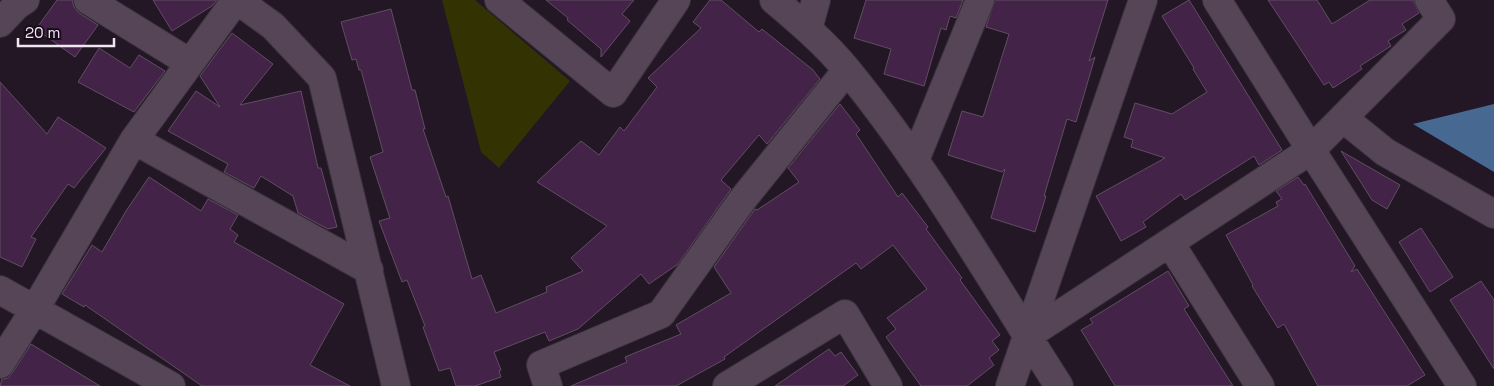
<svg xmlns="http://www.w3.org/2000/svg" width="1494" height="386" viewBox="0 0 1494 386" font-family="'Space Grotesk',sans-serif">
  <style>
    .green { fill: #323203 }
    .water { fill: #476890 }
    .building { fill: #442348; stroke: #5f4f61 }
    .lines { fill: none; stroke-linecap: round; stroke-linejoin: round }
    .minor-casing { stroke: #3a313c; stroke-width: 30 }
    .minor { stroke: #554557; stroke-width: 28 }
  </style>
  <rect width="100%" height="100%" fill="#231625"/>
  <path class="green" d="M442,0H475L570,81L499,168L481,152Z"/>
  <path class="water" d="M1494,104V172L1413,124Z"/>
  <path class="building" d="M57,0H72L74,7L79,13L98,25L75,57L36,29Z
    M153,0H217L212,6L172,31Z
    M546,0H634L622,14L630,21L601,57V49L567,20L568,18Z
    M710,0H721L759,32L762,29L813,70L820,79L767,144L759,135L721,180L731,189L678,264L649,284L641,274L578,329L549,341L545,332L494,352L501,370L499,371L501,377L475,386H456L450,368L439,371L423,327L425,326L407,280L402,282L379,221L390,218L370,157L383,152L361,70H359L356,59L352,60L341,22L391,9L412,90H415L425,129H423L446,197L448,196L472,279L481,275L496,313L547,292L546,287L583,271L571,258L607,226L537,182L581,141L599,155L620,127L624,131L657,87L648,78L701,28L693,22Z
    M866,0H963L956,18L950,16L946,30L941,28L924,86L884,74L891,49L854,38Z
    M995,0H1108L1089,61L1095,57L1076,122L1067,119L1044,196H1046L1035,232L991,218L1005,169L1002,172L948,155L962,111L983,117L1009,34L986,27Z
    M1189,0L1282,150L1259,165L1254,156L1185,200L1181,194L1143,222L1146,227L1121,241L1096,196L1165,158L1131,147L1133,140L1124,137L1135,103L1172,114L1207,92L1193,69L1194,68L1162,16Z
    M1268,0H1317L1332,24L1370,0H1413L1419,13L1402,24L1406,30L1388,41L1391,46L1360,66L1362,69L1333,88L1329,82L1324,85Z
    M232,33L273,64L240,105L301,91L318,168H321L337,227L328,229L298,213L293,196L261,176L254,188L224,172L228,164L168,131L196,91L220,107L200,76Z
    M99,48L130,68L139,55L165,71L134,112L78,82Z
    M0,82L47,134L58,117L106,148L74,188L68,184L31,237L36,239L22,267L0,257Z
    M840,104L860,130L856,134L898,197L902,193L928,227L926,229L962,278L960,280L1000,335L992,341L999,350L989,358L994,365L967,386H921L886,337L896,329L887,318L927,289L893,245L861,269L856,263L724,357L725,359L676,386H571L627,362L625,357L681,334L676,325L731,293L714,267L755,209L757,210L799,182L788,168Z
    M1341,151L1400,185L1387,209L1372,200Z
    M149,177L201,211L208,199L238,215L230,229L238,235L234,242L344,304L310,365L350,386H202L85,305L84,307L62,294L92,245L102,252L126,211Z
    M1298,177L1304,185L1305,184L1355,266L1351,272L1357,269L1425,375L1407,386H1318L1284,324L1278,328L1252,286L1253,285L1226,235L1278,206L1276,202L1282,199L1276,191Z
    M1421,228L1453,277L1430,292L1399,242Z
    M1168,271L1189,306L1184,309L1233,386H1115L1081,330L1093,323L1090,319Z
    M1481,281L1494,300V369L1450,300Z
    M31,344L100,386H0L2,379L8,378L13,372Z
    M829,349L835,356L841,352L858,375L843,386H775Z"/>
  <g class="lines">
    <defs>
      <path id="minor" d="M88,0L190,63
        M237,0L273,26L322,78L396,386
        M499,0L613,93L676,0
        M774,0C800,22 826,44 848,71C928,169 991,280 1059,386
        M1217,0L1311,150L1462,386
        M0,23L17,5L25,0
        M808,29L816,0
        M1343,118L1385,152L1494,214
        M134,140L369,270
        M915,160L980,0
        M1170,243L1260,386
        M0,290L171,386
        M1027,336L1311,150L1441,19L1429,0
        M0,364L35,309L134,140L236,0
        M548,386L541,365L661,314L743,199L847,70
        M727,386L845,314L888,386
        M1010,386L1143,0"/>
    </defs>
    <use href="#minor" class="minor-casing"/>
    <use href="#minor" class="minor"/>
  </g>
  <path d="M18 38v8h96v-8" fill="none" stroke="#f1e7f2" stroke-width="2.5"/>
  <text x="25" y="38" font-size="15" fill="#f1e7f2" stroke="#1a0d1b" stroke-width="4" paint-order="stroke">20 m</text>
</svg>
